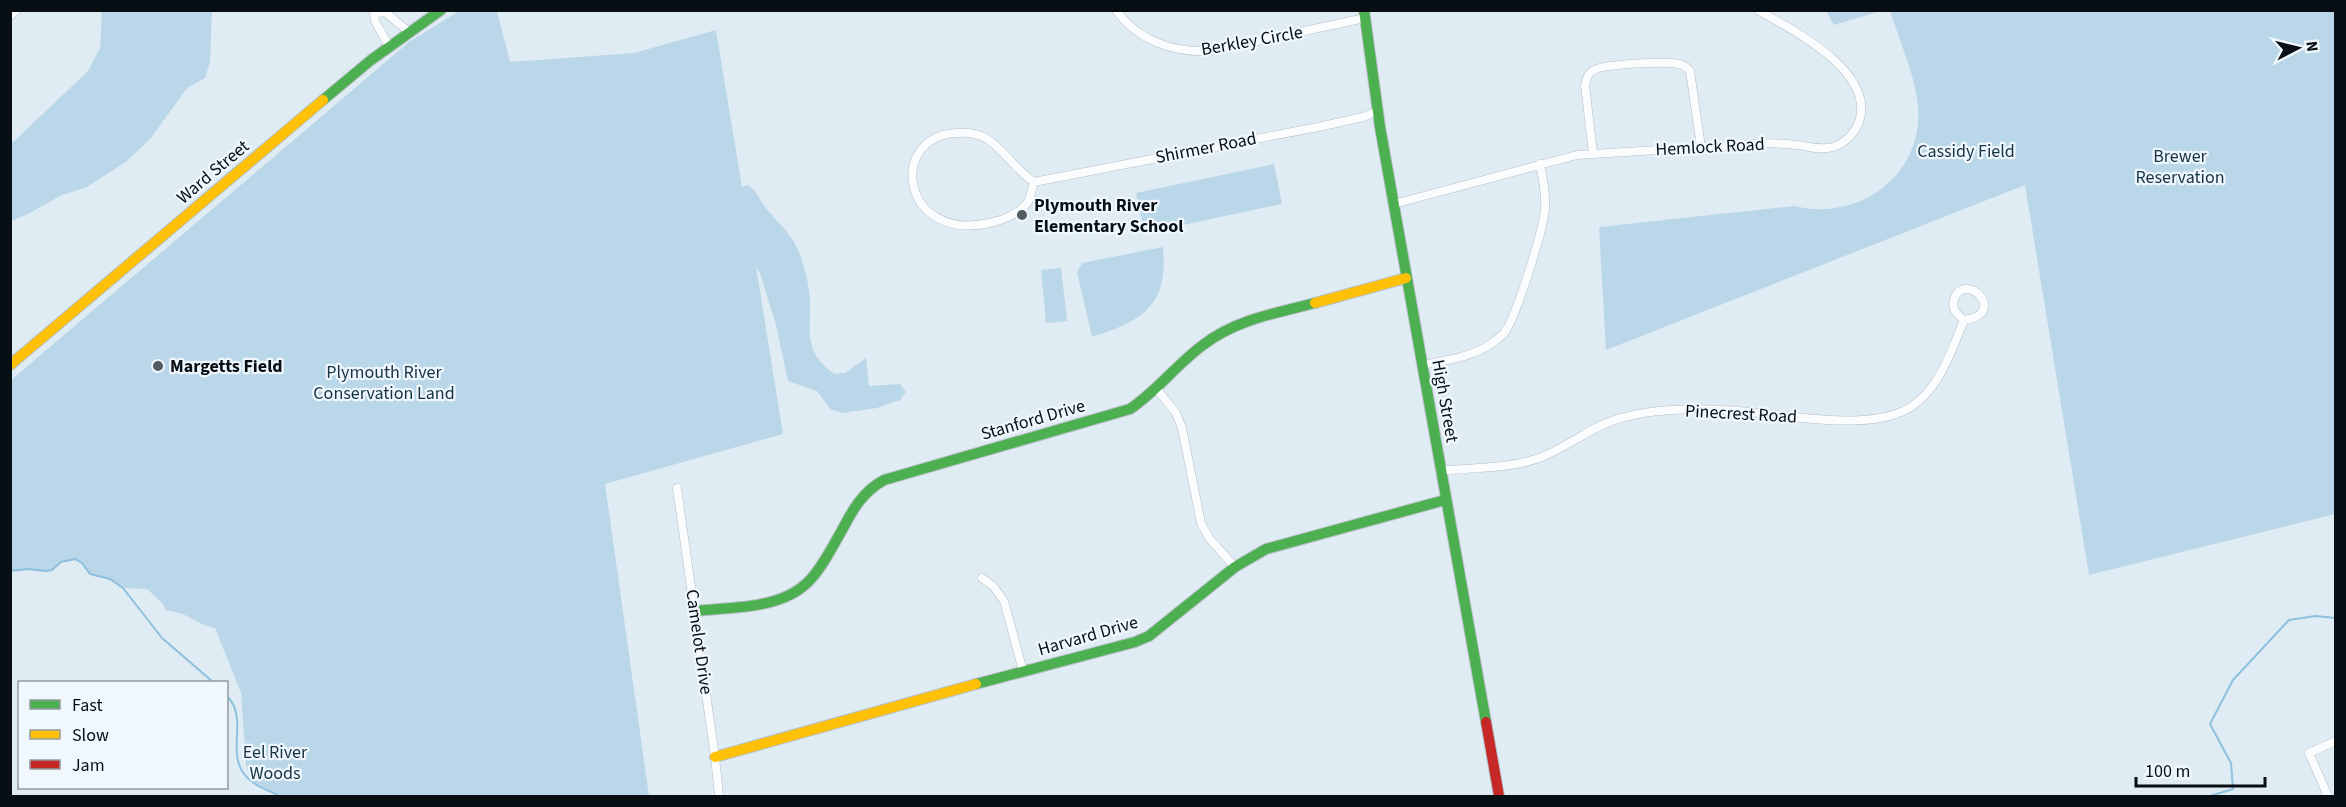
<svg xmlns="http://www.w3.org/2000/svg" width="2346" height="807" viewBox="0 0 2346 807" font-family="'Source Sans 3',sans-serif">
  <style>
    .green { fill: #bad7e9 }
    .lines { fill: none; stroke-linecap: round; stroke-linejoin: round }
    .stream { stroke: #8dc0df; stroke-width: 2 }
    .street-casing { stroke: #b6bfc5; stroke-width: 9 }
    .fast-casing { stroke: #b6bfc5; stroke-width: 12 }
    .slow-casing { stroke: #b6bfc5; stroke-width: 12 }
    .jam-casing { stroke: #b6bfc5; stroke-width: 12 }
    .street { stroke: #fafcfd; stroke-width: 8 }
    .fast { stroke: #4caf50; stroke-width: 10 }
    .slow { stroke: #ffc107; stroke-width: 10 }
    .jam { stroke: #c62828; stroke-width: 10 }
    .poi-dot { fill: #545c62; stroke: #f0f8fe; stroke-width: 2 }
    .labels { text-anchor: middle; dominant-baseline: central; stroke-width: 4.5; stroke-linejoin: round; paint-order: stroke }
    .street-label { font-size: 18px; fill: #080f14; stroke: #f0f8fe }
    .park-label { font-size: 18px; fill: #143345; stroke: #f0f8fe }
    .poi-label { font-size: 18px; font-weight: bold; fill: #080f14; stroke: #f0f8fe; text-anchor: start }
  </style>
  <rect width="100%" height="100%" fill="#e0ecf3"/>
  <path class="green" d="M102,11H212L210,62L205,78L187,88L151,138L127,161L87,187L62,195L28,214L11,221V144L88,71L100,48Z
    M459,11H497L510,62L634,53L716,30L742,187L748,185C758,192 760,201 767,210C780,224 794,237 800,255C804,266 808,280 809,291C814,326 798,349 835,374L845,373L866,358L869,386L900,384L906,392L900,400L877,408L842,413L830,409L817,391L788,381L776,325L760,273L756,267L783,434L605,484L649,796H279L251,780L246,766L241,693L215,628L204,625L183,614L166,610L162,603L147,589L123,588L110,579L90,574L82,563L75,559L61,562L52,570L46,571L28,569L11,571V380L409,42Z
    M1826,11H1881L1834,25Z
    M1890,11H2335V514L2089,575L2025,185L1606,350L1599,227L1795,206C1858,222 1923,176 1918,108C1916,77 1899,40 1890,11Z
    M1274,164L1282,204L1145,233L1136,193Z
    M1163,247C1169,306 1142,321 1092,337L1077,272L1082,263Z
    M1061,268L1067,321L1046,323L1041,270Z"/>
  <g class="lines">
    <path class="stream" d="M10,571L28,569L46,571L52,570L61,562L75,559L82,563L90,574L110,579L123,588L162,638L213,682
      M226,695C229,698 232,702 234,706C243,727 229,754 244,774C253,786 269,790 279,796
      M2210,796L2233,789L2231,763L2210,724L2233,680L2289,620L2315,616L2336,618"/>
    <defs>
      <path id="street" d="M373,10L385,12L409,32
        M1116,10C1138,41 1174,53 1211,51L1365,18
        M374,11L375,21L389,46
        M10,16L17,10
        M1593,153L1585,85C1586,79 1588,73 1594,70C1604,64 1667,61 1679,64C1684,65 1687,67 1690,71L1701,147
        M1034,182C1032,188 1031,195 1029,200C1022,213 1003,220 990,223C901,243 887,137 956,133C966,132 978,133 987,139C1005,150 1016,171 1034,182L1318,127L1363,117L1378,111
        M1394,204L1577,155L1755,144C1769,143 1783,143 1796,145C1809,146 1820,151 1833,147C1845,143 1854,134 1859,122C1876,71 1792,30 1758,10
        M1422,365C1447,360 1474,357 1495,341C1498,338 1503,335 1505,332C1517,315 1543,230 1545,209C1546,194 1543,178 1540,164
        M1156,388L1176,413L1182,428L1201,523L1209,538L1235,567
        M1440,471C1472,467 1509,469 1539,458C1563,449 1582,434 1604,424C1640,409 1683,408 1721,410C1774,411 1852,432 1901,412C1937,397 1951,352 1964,320C2011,313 1963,269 1954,300C1951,309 1957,314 1964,320
        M677,488L715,757L719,796
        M982,578L993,586L1004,601L1023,671
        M2328,796L2309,753L2336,741"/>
      <path id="fast" d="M1364,10L1380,127L1486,722
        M323,100L371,60L441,10
        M694,611C730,607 780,610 808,582C822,568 831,549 841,532C852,511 862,492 884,480L1130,409C1157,391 1177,364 1203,345C1235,320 1276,313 1315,303
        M976,684L1135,642L1149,636L1235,567L1266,549L1445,500"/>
      <path id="slow" d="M1315,303L1406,278
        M10,365L323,100
        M715,757L976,684"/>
      <path id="jam" d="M1486,722L1499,796"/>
    </defs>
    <use href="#street" class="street-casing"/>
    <use href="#fast" class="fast-casing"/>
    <use href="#slow" class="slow-casing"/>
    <use href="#jam" class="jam-casing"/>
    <use href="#street" class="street"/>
    <use href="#fast" class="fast"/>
    <use href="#slow" class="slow"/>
    <use href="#jam" class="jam"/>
  </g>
  <g class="poi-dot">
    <circle cx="1022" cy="215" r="6"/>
    <circle cx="158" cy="366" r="6"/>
  </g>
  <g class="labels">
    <g class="street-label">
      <text transform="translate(1252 41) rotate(-10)">Berkley Circle</text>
      <text transform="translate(1710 147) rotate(-3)">Hemlock Road</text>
      <text transform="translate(1206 148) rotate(-11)">Shirmer Road</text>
      <text transform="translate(213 172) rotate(-40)">Ward Street</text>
      <text transform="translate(1445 401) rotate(80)">High Street</text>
      <text transform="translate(1741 414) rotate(3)">Pinecrest Road</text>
      <text transform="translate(1033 420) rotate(-16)">Stanford Drive</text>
      <text transform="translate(1088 636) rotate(-16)">Harvard Drive</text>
      <text transform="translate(699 642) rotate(82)">Camelot Drive</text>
    </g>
    <g class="park-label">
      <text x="1966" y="151">Cassidy Field</text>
      <text x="2180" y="156">Brewer<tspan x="2180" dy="21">Reservation</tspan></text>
      <text x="384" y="372">Plymouth River<tspan x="384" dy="21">Conservation Land</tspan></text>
      <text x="275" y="752">Eel River<tspan x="275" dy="21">Woods</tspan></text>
    </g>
    <g class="poi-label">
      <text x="1034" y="205">Plymouth River<tspan x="1034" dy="21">Elementary School</tspan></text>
      <text x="170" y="366">Margetts Field</text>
    </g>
  </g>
  <rect width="2346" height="807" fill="none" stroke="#080f14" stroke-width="24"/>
  <rect x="18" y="681" width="210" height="108" fill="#f0f8fe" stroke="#939ba0" stroke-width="1.5"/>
  <rect x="30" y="700" width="30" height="9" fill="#4caf50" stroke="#939ba0" stroke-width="1.5"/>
  <text x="72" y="711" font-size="18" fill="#080f14">Fast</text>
  <rect x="30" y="730" width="30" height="9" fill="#ffc107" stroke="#939ba0" stroke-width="1.5"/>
  <text x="72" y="741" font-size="18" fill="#080f14">Slow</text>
  <rect x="30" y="760" width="30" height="9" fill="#c62828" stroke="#939ba0" stroke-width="1.5"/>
  <text x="72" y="771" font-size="18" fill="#080f14">Jam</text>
  <g transform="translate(2298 48) rotate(83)" stroke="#f0f8fe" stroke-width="4.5" paint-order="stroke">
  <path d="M0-4.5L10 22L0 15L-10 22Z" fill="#080f14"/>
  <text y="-9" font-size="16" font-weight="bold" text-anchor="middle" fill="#080f14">N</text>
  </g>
  <path d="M2136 777v9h129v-9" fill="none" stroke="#080f14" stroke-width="3"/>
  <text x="2145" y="777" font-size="18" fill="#080f14" stroke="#f0f8fe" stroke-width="4.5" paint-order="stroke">100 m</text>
</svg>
